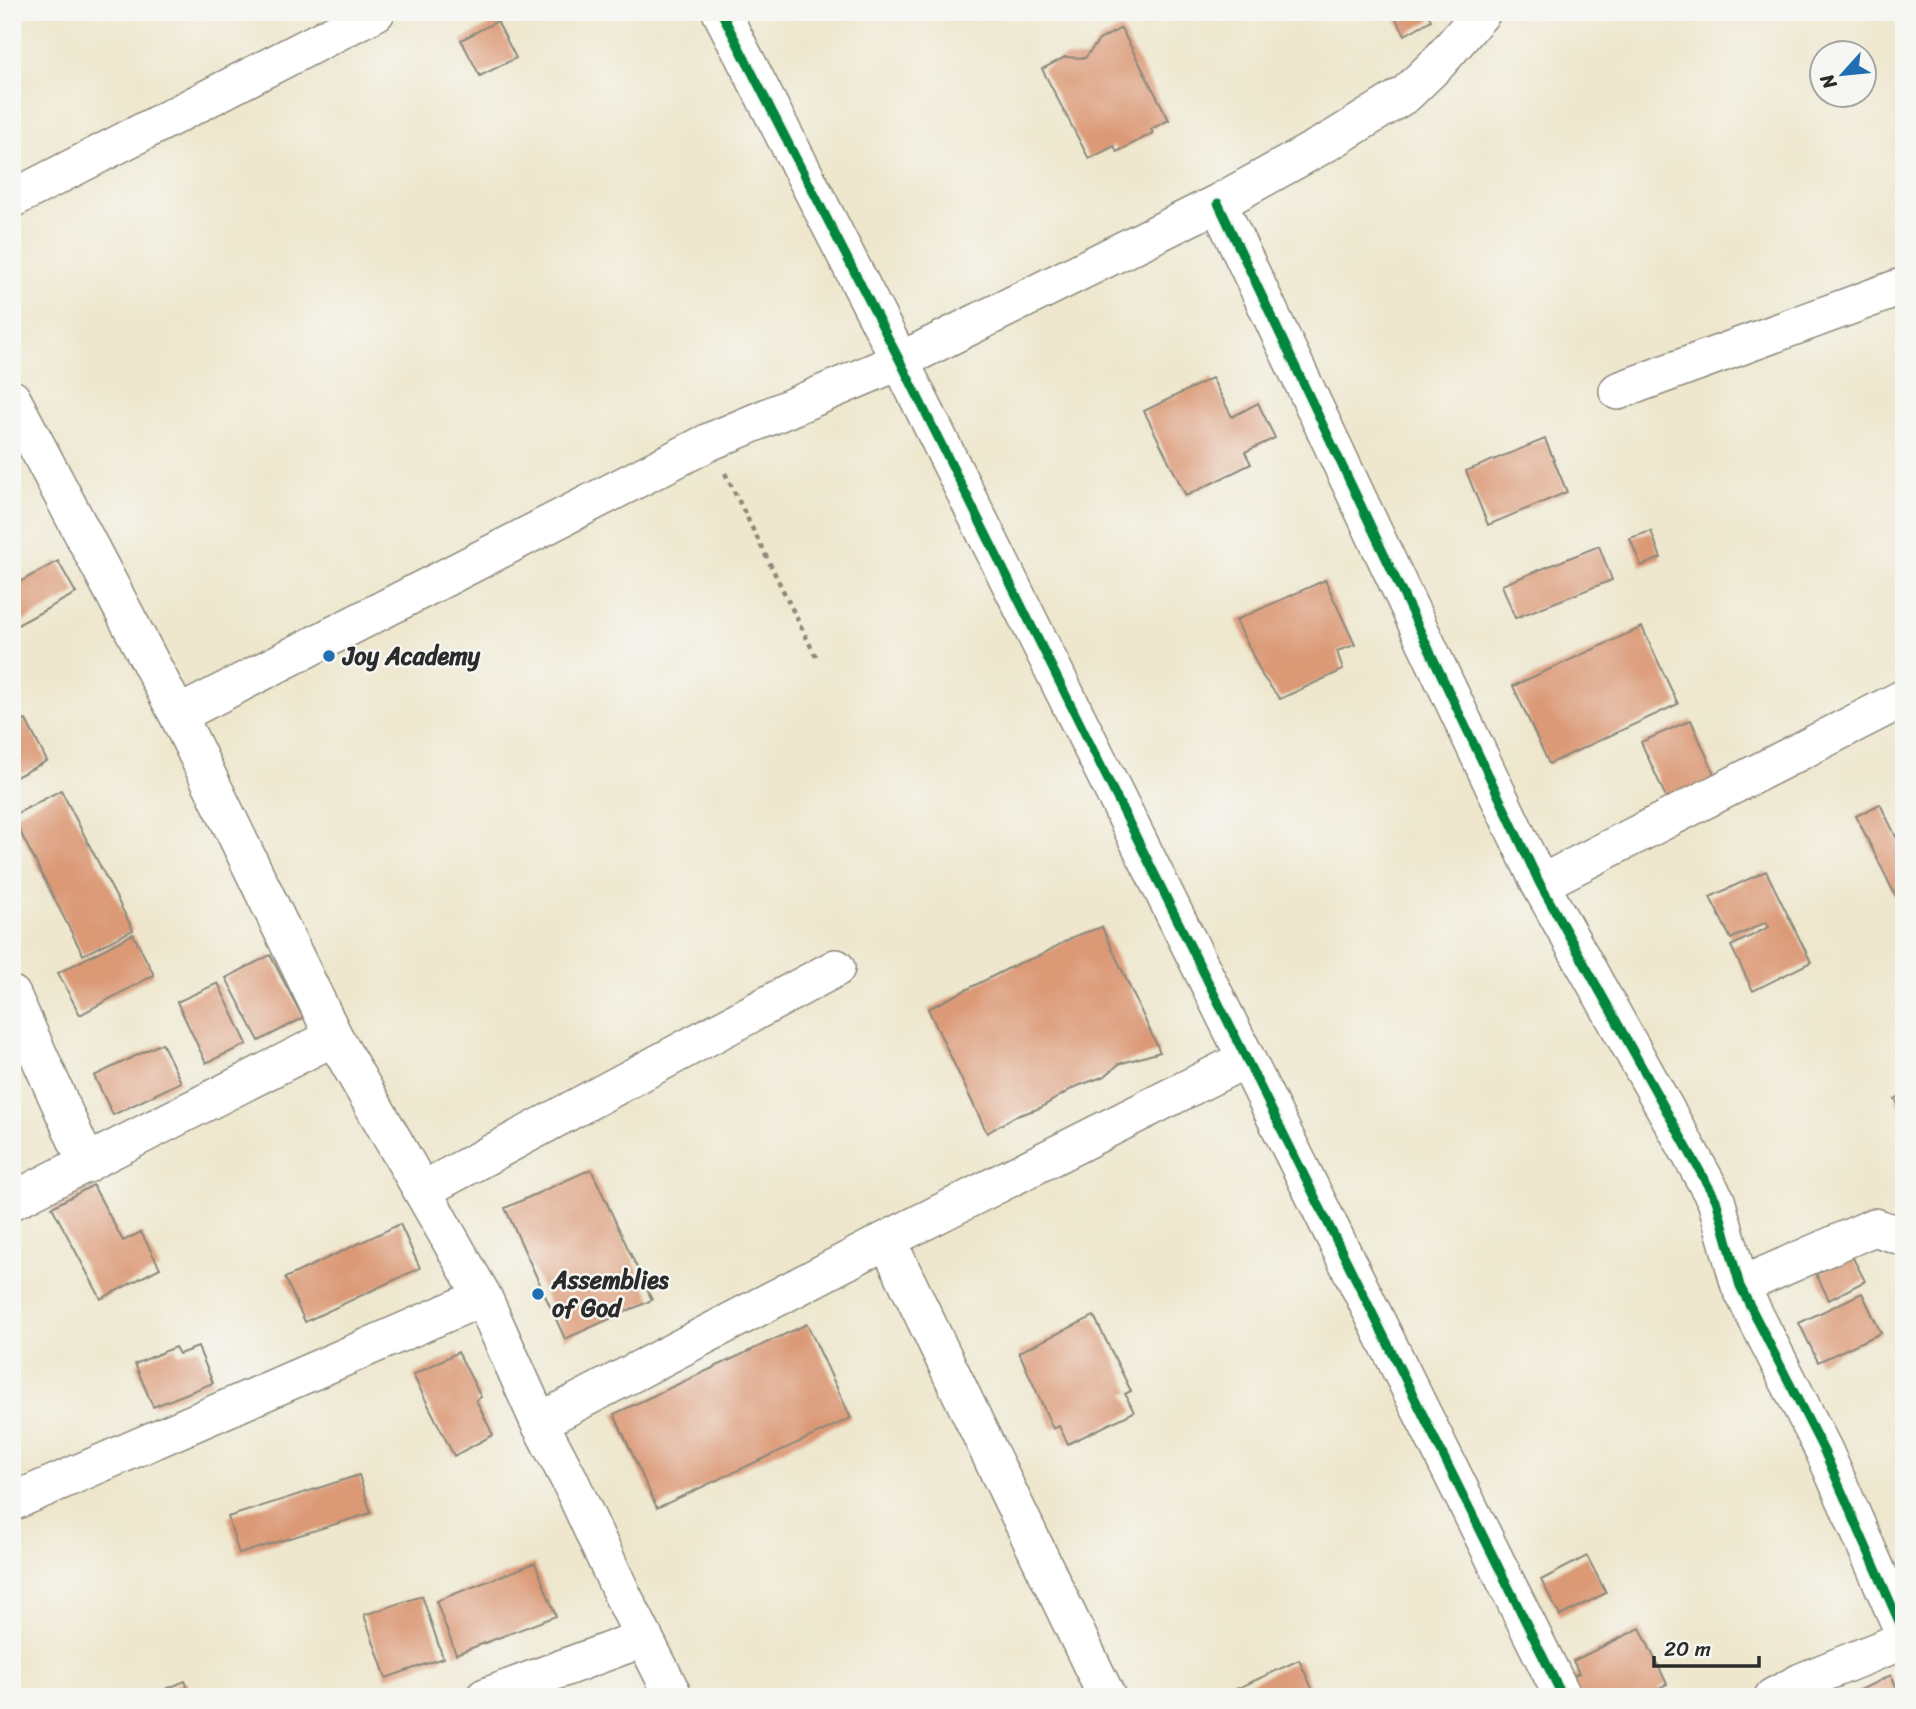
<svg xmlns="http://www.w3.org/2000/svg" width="1916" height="1709" viewBox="0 0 1916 1709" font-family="Sriracha,sans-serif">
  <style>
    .building { fill: #db9976 }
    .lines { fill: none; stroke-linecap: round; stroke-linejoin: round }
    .minor-casing { stroke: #8c897c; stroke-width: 40 }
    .path { stroke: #8c897c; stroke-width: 4.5; stroke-dasharray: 5 5; stroke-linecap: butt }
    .minor { stroke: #fff; stroke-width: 37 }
    .cycleway-casing { stroke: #f6f6f2; stroke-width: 13 }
    .cycleway { stroke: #00873e; stroke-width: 9 }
    .poi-dot { fill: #1f6fb2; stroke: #f6f6f2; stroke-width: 2.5 }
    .labels { text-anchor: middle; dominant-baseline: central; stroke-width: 5; stroke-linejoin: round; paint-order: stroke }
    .poi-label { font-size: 24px; font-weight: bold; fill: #2b2b2b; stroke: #f6f6f2; text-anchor: start }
  </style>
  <rect width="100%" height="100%" fill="#f6f6f2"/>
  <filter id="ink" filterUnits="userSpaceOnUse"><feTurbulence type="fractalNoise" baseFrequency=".0143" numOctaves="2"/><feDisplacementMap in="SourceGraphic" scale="14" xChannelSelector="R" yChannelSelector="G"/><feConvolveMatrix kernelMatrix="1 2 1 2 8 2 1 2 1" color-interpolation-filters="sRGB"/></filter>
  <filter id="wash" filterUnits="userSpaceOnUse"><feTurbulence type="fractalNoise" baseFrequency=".00686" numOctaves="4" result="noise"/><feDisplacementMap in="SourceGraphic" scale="28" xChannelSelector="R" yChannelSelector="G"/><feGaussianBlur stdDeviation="1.57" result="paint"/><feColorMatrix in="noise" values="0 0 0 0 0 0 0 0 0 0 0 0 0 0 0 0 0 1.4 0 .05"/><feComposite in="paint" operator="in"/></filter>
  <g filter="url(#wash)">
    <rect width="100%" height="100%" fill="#eee7cd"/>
    <g id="blocks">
      <path class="building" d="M1392,12H1427L1431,20L1405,35Z
        M497,21L516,58L480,76L461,40Z
        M1121,28L1169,120L1151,129L1153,133L1117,152L1114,146L1089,159L1042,69L1065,57L1085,58L1099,40Z
        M1212,378L1232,417L1258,403L1275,438L1245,452L1251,464L1186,496L1144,411Z
        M1545,439L1567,492L1488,525L1466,471Z
        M1651,531L1661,558L1641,566L1630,538Z
        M1599,546L1612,580L1515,618L1502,585Z
        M58,561L76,593L12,628V586Z
        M1325,580L1355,645L1337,651L1343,670L1280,699L1263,677L1236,620Z
        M1642,627L1678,704L1549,764L1513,686Z
        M26,720L47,761L12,779V726Z
        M1691,720L1718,783L1669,804L1641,742Z
        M61,790L133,930L83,955L12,816Z
        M1880,804L1904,853V913L1856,816Z
        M1766,871L1811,962L1753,991L1731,946L1769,927L1766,922L1731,939L1710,897Z
        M1102,927L1160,1052L1119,1064L1105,1076L1075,1087L1040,1108L1014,1117L987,1133L928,1009L1017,964L1039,956L1075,936Z
        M133,934L154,975L80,1015L58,973Z
        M270,955L303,1018L259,1041L226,978Z
        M218,983L247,1044L206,1063L177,1002Z
        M162,1043L181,1082L113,1115L94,1076Z
        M1904,1094V1115L1895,1099Z
        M591,1169L652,1300L565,1339L505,1208Z
        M93,1185L123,1241L141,1232L160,1268L101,1299L52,1207Z
        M400,1224L420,1268L305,1322L285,1278Z
        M1852,1256L1865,1281L1829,1300L1816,1274Z
        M1862,1293L1881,1333L1818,1362L1799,1323Z
        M1094,1316L1131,1391L1125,1394L1134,1412L1068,1444L1059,1426L1053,1429L1019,1352Z
        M807,1324L851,1418L657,1508L614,1414Z
        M175,1347L179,1354L198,1347L213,1383L153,1407L135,1364Z
        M458,1352L481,1397L476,1400L493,1435L454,1456L413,1375Z
        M359,1475L371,1513L239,1554L228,1517Z
        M1587,1556L1606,1593L1560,1616L1541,1580Z
        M535,1563L556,1616L456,1654L436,1601Z
        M422,1596L443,1658L386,1678L364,1615Z
        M1640,1628L1667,1684L1659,1688L1664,1697H1578L1568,1678L1579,1673L1573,1661Z
        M1299,1660L1316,1697H1219Z
        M1891,1675L1901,1697H1846Z
        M185,1681L192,1697H147Z"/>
    </g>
  </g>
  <g filter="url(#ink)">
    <use href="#blocks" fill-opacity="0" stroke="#8c897c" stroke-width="2"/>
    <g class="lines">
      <defs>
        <path id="minor" d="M721,12L900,361L1563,1697
          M12,199L376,12
          M1218,203L1540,884L1716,1200L1740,1286L1824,1451L1904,1633
          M1618,391L1904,286
          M12,399L178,715L334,1037L483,1297L539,1422L569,1479L622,1594L674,1697
          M178,715L709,442L900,361L1218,203L1335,138L1406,94L1439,62L1482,12
          M1540,884L1904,698
          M12,995L87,1164
          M423,1190L836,968
          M12,1201L334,1037
          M887,1240L1107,1697
          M1740,1286L1874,1227L1904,1237
          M539,1422L887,1240L1246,1059
          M12,1502L483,1297
          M485,1697L644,1638
          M1773,1697L1801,1682L1904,1640"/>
      </defs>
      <use href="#minor" class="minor-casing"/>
      <path class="path" d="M725,473L818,661"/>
      <use href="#minor" class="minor"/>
      <defs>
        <path id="cycleway" d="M721,12L900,361L1563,1697
          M1218,203L1540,884L1716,1200L1740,1286L1824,1451L1904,1633"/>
      </defs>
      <use href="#cycleway" class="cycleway-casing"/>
      <use href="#cycleway" class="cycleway"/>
    </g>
  </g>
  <g class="poi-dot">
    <circle cx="329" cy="656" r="7"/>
    <circle cx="538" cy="1294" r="7"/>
  </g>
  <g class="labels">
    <g class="poi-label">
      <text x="343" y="656">Joy Academy</text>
      <text x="552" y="1280">Assemblies<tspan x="552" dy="28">of God</tspan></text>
    </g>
  </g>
  <rect width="1916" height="1709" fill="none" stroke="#f6f6f2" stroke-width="42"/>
  <g transform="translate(1843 74) rotate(243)"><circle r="33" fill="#f6f6f2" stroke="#a5a5a2" stroke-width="2"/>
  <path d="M0-5L12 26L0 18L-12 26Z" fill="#1f6fb2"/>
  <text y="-10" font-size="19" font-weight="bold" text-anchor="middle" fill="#2b2b2b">N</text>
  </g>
  <path d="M1654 1656v10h105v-10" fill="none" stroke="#2b2b2b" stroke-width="3.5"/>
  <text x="1664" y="1656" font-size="21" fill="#2b2b2b" stroke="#f6f6f2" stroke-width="5" paint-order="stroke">20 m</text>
</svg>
